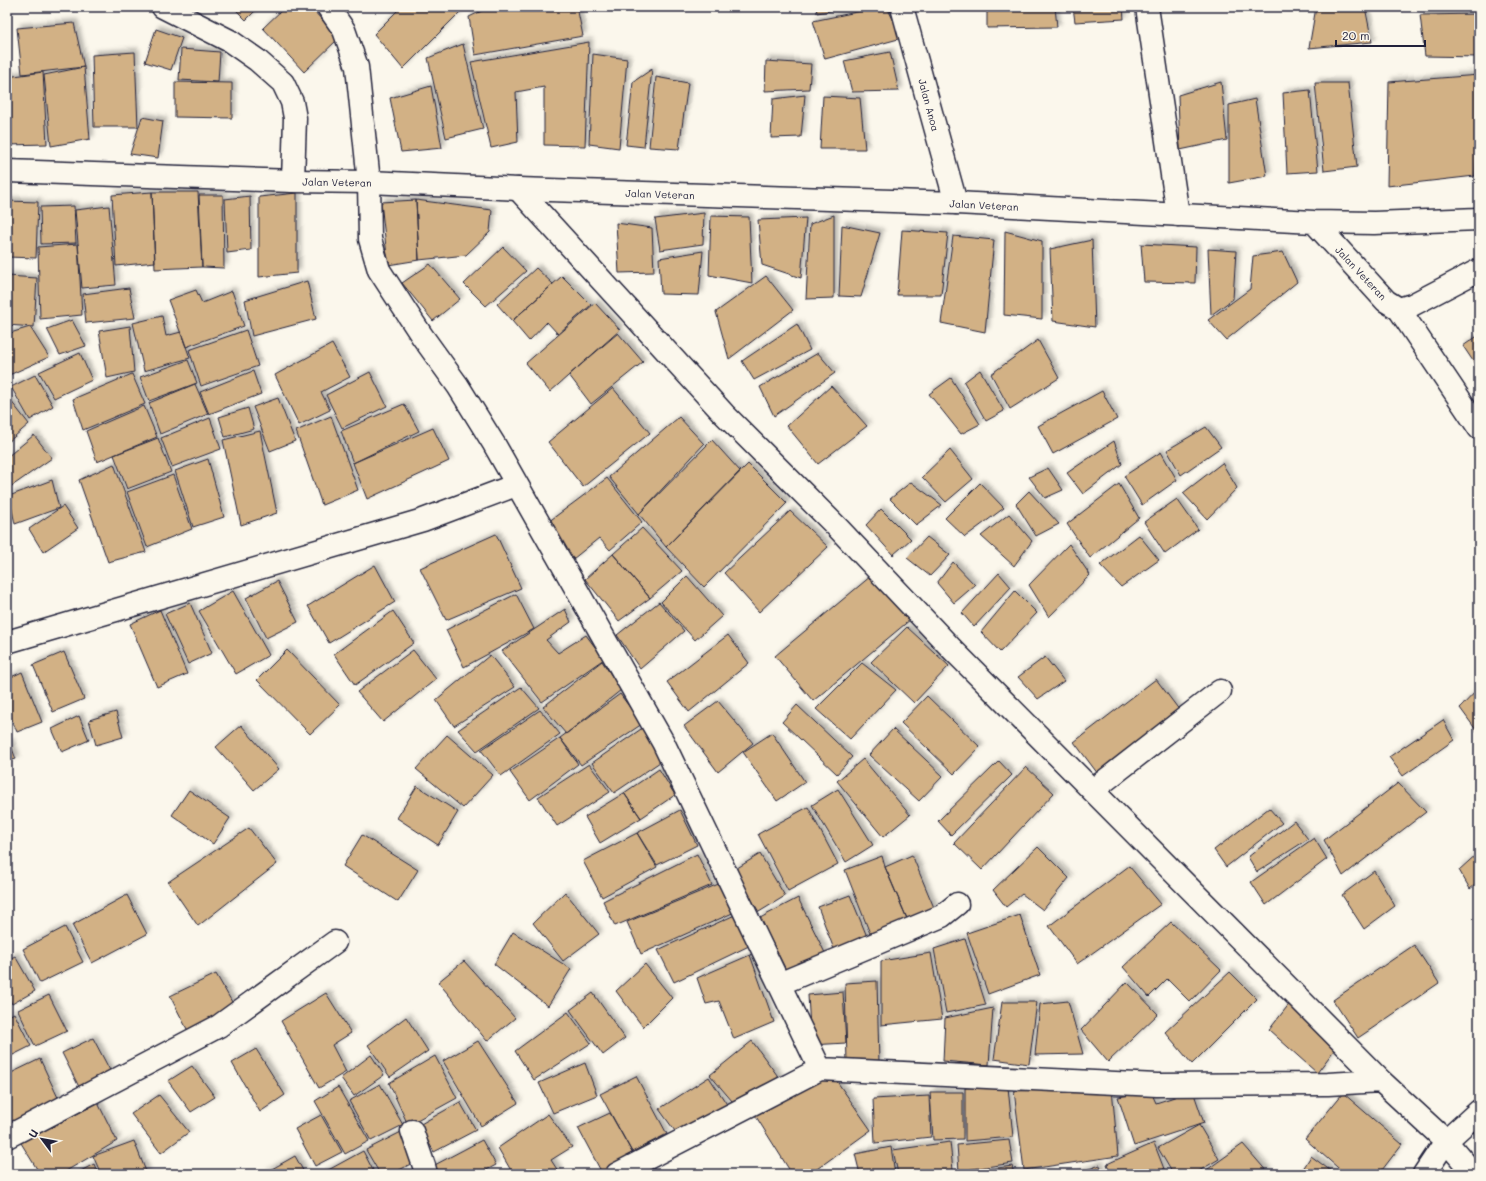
<svg xmlns="http://www.w3.org/2000/svg" width="1486" height="1181" viewBox="0 0 1486 1181" font-family="Mali,sans-serif">
  <style>
    .building { fill: #d2b185; stroke: #22223b; filter: url(#shadow) }
    .lines { fill: none; stroke-linecap: round; stroke-linejoin: round }
    .street-casing { stroke: #22223b; stroke-width: 25 }
    .secondary-casing { stroke: #22223b; stroke-width: 25 }
    .street { stroke: #fbf7ec; stroke-width: 22 }
    .secondary { stroke: #fbf7ec; stroke-width: 22 }
    .labels { text-anchor: middle; dominant-baseline: central; stroke-width: 3; stroke-linejoin: round; paint-order: stroke }
    .street-label { font-size: 10px; fill: #22223b; stroke: #fbf7ec }
  </style>
  <defs>
    <filter id="shadow"><feDropShadow dx="3.5" dy="-3.5" stdDeviation="2" flood-color="#0004"/></filter>
  </defs>
  <rect width="100%" height="100%" fill="#fbf7ec"/>
  <filter id="ink" filterUnits="userSpaceOnUse"><feTurbulence type="fractalNoise" baseFrequency=".025" numOctaves="2"/><feDisplacementMap in="SourceGraphic" scale="8" xChannelSelector="R" yChannelSelector="G"/><feConvolveMatrix kernelMatrix="1 2 1 2 8 2 1 2 1" color-interpolation-filters="sRGB"/></filter>
  <g filter="url(#ink)">
    <path class="building" d="M233,7H259L246,20Z
      M285,7H310L339,38L304,72L263,28Z
      M401,7H465L403,69L374,34Z
      M490,7H577L583,36L475,55L469,17Z
      M816,7H853L817,13Z
      M881,7H887L902,38L825,59L813,21Z
      M987,7H1055L1057,27L987,28Z
      M1073,7H1123L1124,19L1075,22Z
      M1316,7H1365L1372,42L1309,48Z
      M1479,14V57L1425,56L1420,15Z
      M74,23L84,67L22,74L17,28Z
      M156,29L182,38L171,70L145,62Z
      M589,42L585,146L544,145V87L516,92L518,142L491,148L471,62Z
      M463,44L483,129L446,138L428,58Z
      M181,49L220,52L218,82L179,80Z
      M135,52L138,127H94L92,55Z
      M890,52L899,91L852,92L844,61Z
      M593,54L627,59L619,148L589,144Z
      M766,61L811,64L809,89L765,91Z
      M84,67L90,139L51,146L44,75Z
      M652,69L644,147L626,145L633,82Z
      M43,72L47,144L7,145V77Z
      M1479,75V131L1475,176L1387,186L1389,82Z
      M656,77L688,83L679,149L649,147Z
      M175,82L232,83V118L175,117Z
      M1221,82L1227,140L1180,150L1178,95Z
      M1315,83H1348L1357,167L1324,171Z
      M431,86L442,148L401,152L390,98Z
      M1310,90L1318,171L1287,173L1283,93Z
      M805,95L801,137L771,138L773,99Z
      M823,96L860,98L865,149H820Z
      M1255,99L1267,176L1229,183V105Z
      M142,117L163,121L158,158L130,154Z
      M152,192H198L202,267L155,269Z
      M152,192L155,262L116,266L112,195Z
      M297,193V273L259,277V197Z
      M199,195H223L224,268L202,267Z
      M250,196L251,250L227,253L225,199Z
      M416,200L419,260L388,265L381,202Z
      M416,200L492,210L490,232L466,255L419,260Z
      M7,201L38,202L36,258L7,257Z
      M74,206L76,243L41,244L40,207Z
      M109,206L116,285L82,288L75,210Z
      M704,213L703,244L660,250L655,219Z
      M834,215V298L806,299L810,224Z
      M711,216L749,217L752,283L709,275Z
      M806,218L801,278L762,265L758,220Z
      M616,223L652,228L654,272L619,273Z
      M842,225L880,233L861,297L839,296Z
      M902,230L948,233L941,295H897Z
      M1005,231L1042,241V319L1004,315Z
      M953,236L994,240L985,332L941,323Z
      M1092,240L1095,327L1053,321L1050,249Z
      M78,244L82,315L40,319L38,247Z
      M1141,244L1196,247L1195,283L1144,282Z
      M503,247L526,271L486,306L464,284Z
      M1208,249L1236,251L1233,299L1211,315Z
      M703,251L699,295L661,294L659,258Z
      M1283,252L1297,282L1226,340L1208,320L1250,289L1253,256Z
      M430,264L460,299L433,321L402,283Z
      M536,268L553,284L512,321L497,304Z
      M7,276L37,278L34,327L7,325Z
      M562,276L591,305L558,334L547,322L529,341L512,321Z
      M766,276L793,310L729,359L716,312Z
      M307,281L316,319L252,336L245,300Z
      M129,288L135,318L86,323L83,294Z
      M196,290L202,303L232,291L244,326L186,347L168,300Z
      M595,303L620,330L550,392L526,363Z
      M162,316L166,336L181,332L190,358L144,371L133,323Z
      M72,320L86,346L60,355L47,329Z
      M797,324L810,350L754,380L742,361Z
      M130,326L134,372L107,378L99,331Z
      M30,327L49,357L7,376V334Z
      M246,330L258,366L201,386L189,350Z
      M618,333L643,362L591,404L569,375Z
      M1479,335V370L1463,346Z
      M1038,340L1059,378L1010,409L991,374Z
      M332,344L350,377L321,392L330,410L299,425L275,375Z
      M80,353L92,380L54,398L39,372Z
      M818,353L835,373L774,416L760,387Z
      M188,360L197,383L149,401L140,377Z
      M980,370L1004,411L986,421L964,382Z
      M253,371L261,394L209,414L200,392Z
      M370,372L387,406L342,428L326,395Z
      M132,374L145,404L83,430L73,399Z
      M35,375L53,406L30,420L11,387Z
      M951,378L980,424L961,434L929,394Z
      M195,384L208,414L160,434L149,403Z
      M831,386L867,426L818,464L787,426Z
      M613,388L650,433L583,487L548,442Z
      M1102,391L1117,419L1053,454L1038,426Z
      M7,396L29,424L7,443Z
      M278,398L295,441L270,451L253,407Z
      M404,404L419,431L353,463L341,431Z
      M144,406L157,437L97,462L86,431Z
      M248,408L254,429L225,437L219,417Z
      M331,416L358,490L322,505L296,431Z
      M679,417L704,444L639,514L609,477Z
      M210,418L221,449L172,467L161,438Z
      M1206,427L1221,447L1181,475L1167,450Z
      M433,428L449,461L367,499L353,463Z
      M260,431L277,513L241,525L223,440Z
      M34,435L52,458L12,486L7,479V457Z
      M158,438L171,472L127,489L114,455Z
      M712,440L740,471L666,547L639,514Z
      M1114,441L1122,464L1083,494L1067,473Z
      M950,450L973,479L946,502L922,477Z
      M1161,452L1177,480L1142,505L1124,476Z
      M208,459L224,517L193,527L175,471Z
      M1222,463L1237,488L1207,519L1183,493Z
      M114,464L146,552L108,562L79,480Z
      M748,464L787,503L704,587L666,547Z
      M1048,468L1063,490L1045,498L1029,477Z
      M173,475L192,529L147,547L127,492Z
      M607,478L642,522L610,550L599,538L573,559L548,522Z
      M52,480L59,508L15,524L9,496Z
      M911,482L942,505L916,525L890,499Z
      M980,483L1004,508L965,537L945,518Z
      M1119,484L1139,518L1090,558L1067,524Z
      M1029,491L1059,524L1036,536L1016,504Z
      M1177,499L1198,529L1165,554L1144,522Z
      M63,506L78,528L43,552L29,529Z
      M881,509L911,539L893,555L866,525Z
      M790,511L828,547L759,612L724,573Z
      M1009,514L1032,541L1014,566L981,536Z
      M642,528L682,571L650,598L613,554Z
      M496,534L521,588L446,620L420,568Z
      M1139,535L1159,560L1121,587L1100,565Z
      M927,537L950,555L930,576L907,558Z
      M1069,544L1090,575L1049,617L1029,585Z
      M613,554L650,598L619,621L585,579Z
      M953,562L975,585L954,603L937,583Z
      M375,565L395,602L329,643L308,606Z
      M999,573L1011,587L974,627L962,613Z
      M687,576L722,616L695,640L661,602Z
      M871,576L911,619L813,701L775,656Z
      M277,581L298,622L266,638L246,598Z
      M233,591L269,655L236,674L199,611Z
      M1015,591L1037,613L1000,652L981,632Z
      M516,594L534,629L464,667L446,630Z
      M659,602L684,631L640,669L617,635Z
      M190,603L212,653L188,664L165,614Z
      M565,609L571,622L546,640L558,653L586,635L604,659L542,702L502,651Z
      M160,610L187,674L157,687L130,624Z
      M393,611L414,643L355,685L334,654Z
      M907,627L949,666L914,703L871,662Z
      M728,635L749,663L689,712L667,682Z
      M287,650L340,705L310,734L257,680Z
      M413,650L436,679L383,722L357,692Z
      M64,652L84,699L53,712L33,665Z
      M490,655L515,687L454,726L436,700Z
      M1045,657L1064,681L1038,699L1018,677Z
      M602,661L621,690L566,734L543,707Z
      M862,663L896,690L850,739L816,709Z
      M22,672L42,722L17,732L7,708V679Z
      M1156,679L1180,711L1098,774L1074,742Z
      M521,687L539,708L477,751L458,730Z
      M1479,688V734L1460,708Z
      M620,694L642,724L581,765L560,738Z
      M927,696L980,747L954,774L901,723Z
      M718,701L753,743L718,772L684,726Z
      M797,705L852,757L837,774L782,722Z
      M540,710L560,734L501,776L481,750Z
      M116,712L123,737L96,745L89,720Z
      M79,716L89,740L62,752L52,729Z
      M1443,720L1454,740L1403,776L1389,757Z
      M241,725L279,769L254,790L216,747Z
      M644,727L666,758L614,793L592,763Z
      M893,729L943,776L919,801L869,755Z
      M772,733L805,782L777,801L743,752Z
      M447,735L493,775L463,808L416,769Z
      M560,738L578,764L530,800L510,772Z
      M7,741H9L16,759L7,762Z
      M863,759L910,815L883,837L837,781Z
      M999,761L1012,775L951,835L938,821Z
      M589,764L610,792L557,826L538,797Z
      M1026,767L1054,793L982,870L954,843Z
      M659,769L675,795L641,818L624,793Z
      M1398,783L1426,812L1343,876L1324,840Z
      M417,786L458,812L438,845L397,818Z
      M838,789L873,845L846,862L812,805Z
      M189,790L230,818L213,844L172,815Z
      M624,793L641,818L600,843L585,817Z
      M808,807L838,864L788,891L758,834Z
      M1269,808L1282,823L1226,867L1214,850Z
      M680,810L697,845L657,865L637,833Z
      M1294,821L1308,839L1257,872L1248,857Z
      M249,828L277,864L198,926L168,882Z
      M637,833L657,867L602,897L583,861Z
      M362,835L418,870L398,902L343,866Z
      M1314,838L1327,859L1266,905L1251,882Z
      M1038,847L1069,878L1043,910L1022,894L1006,907L993,890Z
      M1479,852V882L1470,889L1459,870Z
      M697,854L712,885L615,926L603,901Z
      M760,854L785,896L759,912L734,870Z
      M912,855L935,910L908,921L885,867Z
      M882,856L885,867L908,921L871,936L845,870Z
      M1129,866L1161,904L1077,964L1049,926Z
      M1374,871L1395,906L1364,929L1342,895Z
      M721,883L737,911L641,954L627,922Z
      M565,892L599,934L563,961L533,923Z
      M127,895L147,934L92,963L72,925Z
      M850,895L868,939L835,952L818,907Z
      M798,898L826,955L788,974L760,918Z
      M737,914L751,945L674,982L658,950Z
      M1020,915L1040,975L988,994L967,933Z
      M1171,922L1221,970L1190,1002L1167,979L1149,997L1123,967Z
      M65,927L83,962L40,983L23,949Z
      M513,932L571,969L548,1006L494,964Z
      M965,939L986,1005L946,1013L934,949Z
      M1414,945L1439,983L1358,1038L1333,1000Z
      M931,953L942,1019L881,1025V961Z
      M750,955L774,1022L734,1039L719,1001L706,1004L697,978Z
      M15,956L35,991L12,1004L7,995V960Z
      M464,961L515,1018L487,1041L438,982Z
      M645,964L672,998L643,1027L616,991Z
      M1230,972L1257,999L1192,1064L1165,1032Z
      M216,974L236,1009L190,1035L170,996Z
      M877,981L879,1063H847L845,983Z
      M1127,982L1158,1014L1108,1062L1081,1030Z
      M843,992L846,1043L811,1045L808,995Z
      M326,993L351,1033L332,1045L346,1072L319,1088L281,1021Z
      M593,993L625,1038L603,1055L570,1010Z
      M49,995L67,1031L35,1046L18,1010Z
      M1068,1001L1083,1054L1035,1055L1040,1004Z
      M1002,1002H1037L1029,1064L994,1059Z
      M1290,1003L1338,1045L1317,1073L1269,1030Z
      M993,1008L989,1065L943,1061L945,1018Z
      M568,1012L591,1043L534,1080L515,1051Z
      M14,1013L31,1046L7,1058V1017Z
      M406,1017L428,1051L390,1077L368,1045Z
      M93,1038L114,1078L83,1095L62,1053Z
      M478,1041L518,1103L481,1126L443,1061Z
      M752,1041L780,1079L738,1108L710,1075Z
      M256,1049L285,1095L260,1112L232,1063Z
      M371,1055L384,1075L354,1096L341,1078Z
      M435,1056L457,1098L408,1125L389,1083Z
      M40,1059L60,1102L7,1128V1075Z
      M585,1063L597,1095L553,1113L539,1083Z
      M192,1066L215,1097L191,1112L168,1081Z
      M829,1070L871,1130L810,1174H792L755,1115Z
      M636,1076L667,1134L632,1152L600,1094Z
      M709,1077L730,1109L680,1138L659,1109Z
      M380,1084L403,1125L371,1141L349,1101Z
      M338,1087L369,1141L345,1154L315,1101Z
      M1008,1087L1013,1137L965,1141V1088Z
      M1112,1088L1118,1156L1024,1170L1014,1091Z
      M1193,1091L1204,1123L1134,1146L1118,1097L1151,1092L1156,1103Z
      M930,1092H963V1139L933,1140Z
      M1343,1093L1402,1144L1379,1174H1345L1305,1139Z
      M159,1095L189,1132L161,1153L131,1114Z
      M929,1096L931,1137L875,1143L873,1099Z
      M460,1102L476,1130L434,1152L419,1125Z
      M98,1103L117,1141L61,1174H40L21,1143Z
      M610,1113L634,1156L602,1173L578,1128Z
      M548,1114L572,1147L551,1160L560,1174H513L498,1148Z
      M321,1115L342,1152L315,1166L295,1129Z
      M1479,1122V1142L1472,1129Z
      M1199,1125L1219,1159L1194,1174H1173L1158,1148Z
      M403,1131L418,1160L392,1174H380L366,1150Z
      M482,1140L496,1165L479,1174H435L431,1167Z
      M1009,1140L1013,1163L959,1171L957,1145Z
      M134,1141L147,1174H101L93,1156Z
      M950,1142L953,1170L923,1174H898L893,1150Z
      M1154,1143L1166,1174H1111L1107,1164Z
      M1243,1144L1269,1174H1201Z
      M891,1147L895,1174H860L855,1154Z
      M363,1151L375,1174H321Z
      M295,1156L305,1174H263Z
      M1311,1156L1335,1174H1300Z
      M94,1164L98,1174H75Z
      M1100,1165L1102,1174H1075Z
      M1012,1166L1014,1174L961,1173Z"/>
    <g class="lines">
      <defs>
        <path id="street" d="M163,7L230,41L257,60L283,83L292,102L295,118L293,181
          M328,7L344,30L357,67L369,182L370,239L379,270L422,336L458,386L494,444L663,742L820,1069
          M902,7L956,203
          M1147,7L1178,215
          M518,189L724,414L838,528L952,649L1381,1081L1446,1141L1474,1174
          M1399,309L1479,428
          M7,642L423,520L516,485
          M1093,790L1220,691
          M779,984L942,916L957,904
          M412,1131L424,1166L426,1174
          M7,1137L219,1026L335,942
          M617,1174L820,1069L1157,1085L1328,1084L1381,1081
          M1424,1174L1446,1141L1479,1111"/>
        <path id="secondary" d="M7,171L293,181L369,182L518,189L956,203L1314,222L1374,223L1479,219
          M1314,222L1386,301L1399,309L1412,305L1479,270"/>
      </defs>
      <use href="#street" class="street-casing"/>
      <use href="#secondary" class="secondary-casing"/>
      <use href="#street" class="street"/>
      <use href="#secondary" class="secondary"/>
    </g>
  </g>
  <g class="labels">
    <g class="street-label">
      <text transform="translate(929 105) rotate(75)">Jalan Anoa</text>
      <text transform="translate(337 182) rotate(1)">Jalan Veteran</text>
      <text transform="translate(660 194) rotate(2)">Jalan Veteran</text>
      <text transform="translate(984 205) rotate(3)">Jalan Veteran</text>
      <text transform="translate(1361 273) rotate(47)">Jalan Veteran</text>
    </g>
  </g>
  <rect width="1486" height="1181" fill="none" stroke="#fbf7ec" stroke-width="24"/>
  <rect x="12" y="12" width="1462" height="1157" fill="none" stroke="#22223b" stroke-width="1.5" filter="url(#ink)"/>
  <g transform="translate(42 1139) rotate(302)" stroke="#fbf7ec" stroke-width="3" paint-order="stroke">
  <path d="M0-3L7 15L0 10L-7 15Z" fill="#22223b"/>
  <text y="-6" font-size="11" font-weight="bold" text-anchor="middle" fill="#22223b">U</text>
  </g>
  <path d="M1336 40v6h89v-6" fill="none" stroke="#22223b" stroke-width="2"/>
  <text x="1342" y="40" font-size="12" fill="#22223b" stroke="#fbf7ec" stroke-width="3" paint-order="stroke">20 m</text>
</svg>
